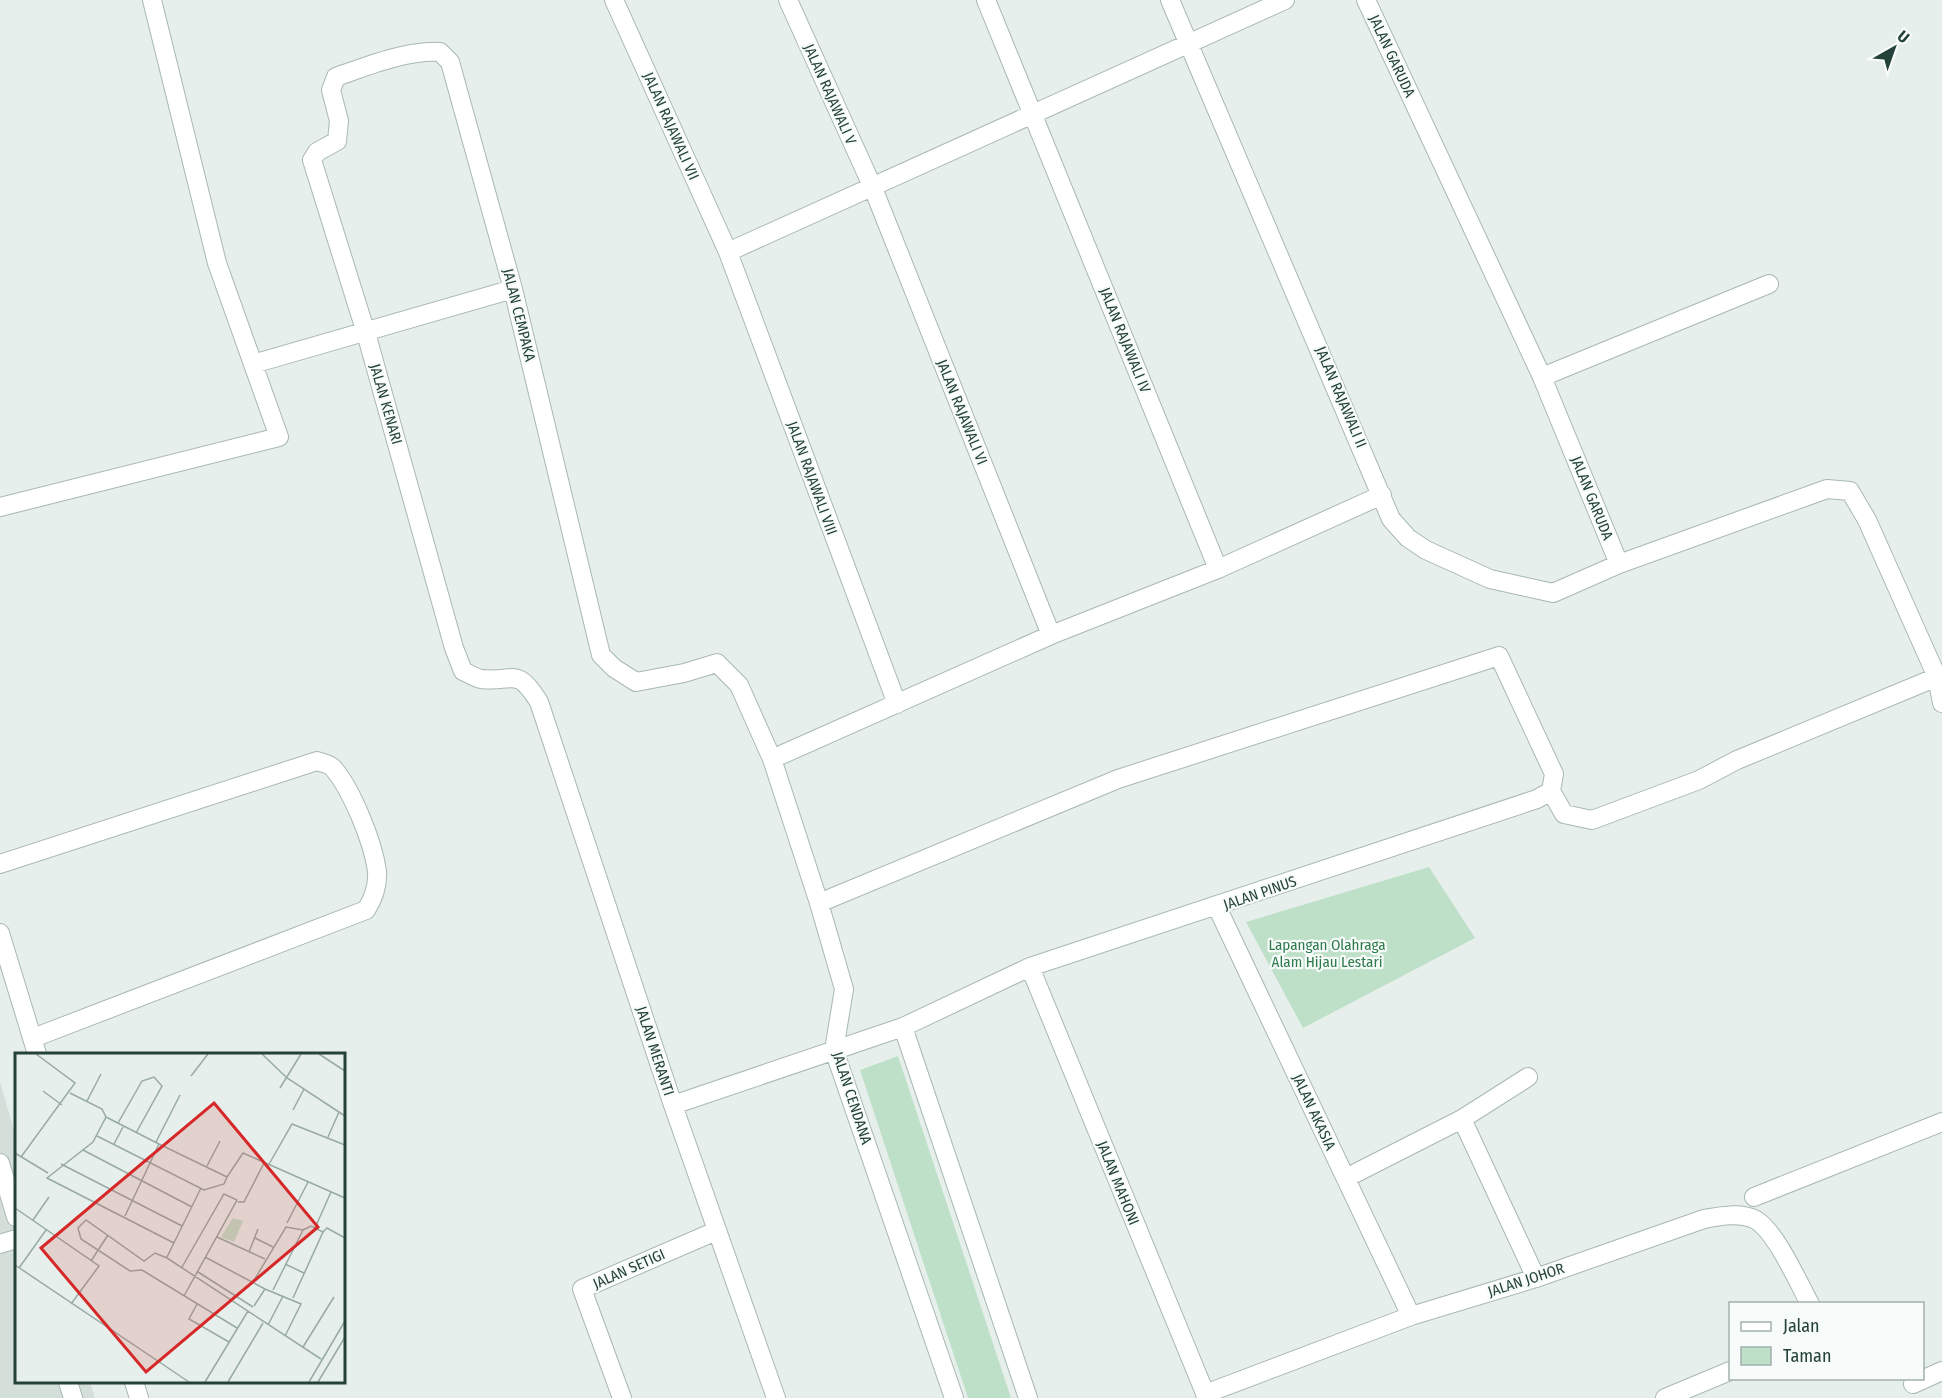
<svg xmlns="http://www.w3.org/2000/svg" width="1942" height="1398" viewBox="0 0 1942 1398" font-family="'Fira Sans Condensed',sans-serif">
  <style>
    .built { fill: #d4dfda }
    .green { fill: #bfe0c8 }
    .lines { fill: none; stroke-linecap: round; stroke-linejoin: round }
    .lane-casing { stroke: #a8b8b2; stroke-width: 20 }
    .street-casing { stroke: #a8b8b2; stroke-width: 20 }
    .lane { stroke: #fff; stroke-width: 18 }
    .street { stroke: #fff; stroke-width: 18 }
    .labels { text-anchor: middle; dominant-baseline: central; stroke-width: 4.5; stroke-linejoin: round; paint-order: stroke }
    .street-label { font-size: 15px; fill: #24423a; stroke: #f7fbf9 }
    .park-label { font-size: 15px; fill: #2d7a4b; stroke: #f7fbf9 }
    .inset-road { fill: none; stroke: #98aaa4; stroke-width: 1.5 }
    .view { fill: #d62828; fill-opacity: 0.15; stroke: #d62828; stroke-width: 3 }
    .inset-edge { fill: none; stroke: #24423a; stroke-width: 3 }
  </style>
  <rect width="100%" height="100%" fill="#e6efeb"/>
  <path class="built" d="M0,1082L16,1137V1382H90L95,1398H0Z"/>
  <path class="green" d="M1429,867L1475,938L1303,1028L1246,922Z
    M898,1056L1011,1398H968L860,1070Z"/>
  <g class="lines">
    <defs>
      <path id="lane" d="M0,864L317,761C322,763 330,764 333,768C352,790 373,842 377,871C378,886 374,898 366,910L33,1038
        M0,1163L16,1217
        M0,1244L16,1239
        M68,1382L73,1398"/>
      <path id="street" d="M614,0L728,252L897,704
        M788,0L873,188L1051,635
        M986,0L1218,569
        M1170,0L1391,519L1408,538L1426,550L1490,579L1553,593L1619,564
        M1366,0L1542,377L1619,564L1827,489L1850,491L1867,520L1937,677L1942,703
        M728,252L1285,0
        M253,364L513,289
        M1542,377L1769,284
        M0,507L279,437L217,263L152,0
        M781,755L1051,635L1218,569L1382,495
        M1551,791L1564,814L1592,820L1699,780L1737,760L1937,677
        M1217,907L1411,1316
        M0,933L37,1054
        M1030,967L1207,1398
        M903,1027L1028,1398
        M673,1105L903,1027L1030,967L1537,799L1551,791L1554,774L1499,656L1118,779L819,903
        M1462,1119L1536,1278
        M1346,1178L1462,1119L1528,1077
        M1754,1197L1942,1122
        M134,1382L139,1398
        M1913,1384L1942,1371
        M1205,1394L1411,1316L1536,1278L1704,1219C1720,1216 1741,1212 1756,1220C1776,1232 1798,1282 1810,1304
        M622,1398L582,1289L716,1231
        M776,1398L673,1105L539,702C516,665 514,683 481,679C476,678 469,674 463,671L454,648L366,333L312,160L317,152L337,141L339,121L331,90L336,77C367,66 407,50 440,52L450,62L513,289L601,655L614,668L636,682L684,673L717,663L739,685L772,759L819,903L844,989L834,1050L954,1398
        M1665,1398L1730,1371"/>
    </defs>
    <use href="#lane" class="lane-casing"/>
    <use href="#street" class="street-casing"/>
    <use href="#lane" class="lane"/>
    <use href="#street" class="street"/>
  </g>
  <g class="labels">
    <g class="street-label">
      <text transform="translate(1392 56) rotate(65)">JALAN GARUDA</text>
      <text transform="translate(830 94) rotate(66)">JALAN RAJAWALI V</text>
      <text transform="translate(671 126) rotate(66)">JALAN RAJAWALI VII</text>
      <text transform="translate(519 315) rotate(76)">JALAN CEMPAKA</text>
      <text transform="translate(1125 340) rotate(68)">JALAN RAJAWALI IV</text>
      <text transform="translate(1341 397) rotate(67)">JALAN RAJAWALI II</text>
      <text transform="translate(386 404) rotate(74)">JALAN KENARI</text>
      <text transform="translate(962 412) rotate(68)">JALAN RAJAWALI VI</text>
      <text transform="translate(812 478) rotate(70)">JALAN RAJAWALI VIII</text>
      <text transform="translate(1592 498) rotate(68)">JALAN GARUDA</text>
      <text transform="translate(1260 893) rotate(-19)">JALAN PINUS</text>
      <text transform="translate(655 1051) rotate(72)">JALAN MERANTI</text>
      <text transform="translate(852 1098) rotate(72)">JALAN CENDANA</text>
      <text transform="translate(1314 1112) rotate(65)">JALAN AKASIA</text>
      <text transform="translate(1118 1183) rotate(68)">JALAN MAHONI</text>
      <text transform="translate(629 1269) rotate(-24)">JALAN SETIGI</text>
      <text transform="translate(1526 1280) rotate(-18)">JALAN JOHOR</text>
    </g>
    <g class="park-label">
      <text x="1327" y="945">Lapangan Olahraga<tspan x="1327" dy="17">Alam Hijau Lestari</tspan></text>
    </g>
  </g>
  <g transform="translate(15 1053)">
    <rect width="330" height="330" fill="#e6efeb"/>
    <path d="M218,165L228,168L219,189L206,184Z" fill="#bfe0c8"/>
    <path class="inset-road" d="M247,1L272,25L330,63M304,1L330,18M176,23L193,1M265,35L286,1M28,38L47,52M55,40L87,56L91,64L78,89L32,125L159,190M72,48L86,21M278,57L289,36M91,64L144,91M103,70L127,28L139,24L147,33L121,80M82,83L189,137L209,131L212,124M313,84L324,59M141,89L165,42M99,91L108,74M68,97L177,154M0,100L33,120M6,104L60,30L21,1M46,111L167,173M192,113L205,88M253,113L277,71L330,92M223,149H229L249,110M0,155L84,213L56,251M110,163L144,91L212,124L228,100L330,145M18,167L34,144M272,170L293,129M300,175L316,139M308,179L312,175L330,185M202,184L250,206M240,185L258,194M234,199L243,176M152,204L186,135M190,204L250,236M76,208L93,182M270,211L289,220M0,212L174,329M167,214L209,141L222,147L169,243M4,215L31,177M183,219L238,254M238,229L271,174L288,177M258,237L288,177M278,245L308,179L296,173L288,177M182,251L174,266L214,289M239,253L250,236L286,251L270,283M253,272L268,243M222,275L127,217L115,218L66,186L63,175L71,167L129,208L140,200L152,205L306,306M288,294L319,244M190,329L233,258M213,329L248,270M294,329L330,268M303,329L330,284"/>
    <path class="view" d="M199,50L303,174L131,319L26,195Z"/>
    <rect width="330" height="330" class="inset-edge"/>
  </g>
  <rect x="1729" y="1302" width="195" height="78" fill="#f7fbf9" stroke="#a3b1ad" stroke-width="1.5"/>
  <rect x="1741" y="1322" width="30" height="9" fill="#ffffff" stroke="#a3b1ad" stroke-width="1.5"/>
  <text x="1783" y="1332" font-size="18" fill="#24423a">Jalan</text>
  <rect x="1741" y="1347" width="30" height="18" fill="#bfe0c8" stroke="#a3b1ad" stroke-width="1.5"/>
  <text x="1783" y="1362" font-size="18" fill="#24423a">Taman</text>
  <g transform="translate(1894 48) rotate(40)" stroke="#f7fbf9" stroke-width="4.5" paint-order="stroke">
  <path d="M0-4.5L10 22L0 15L-10 22Z" fill="#24423a"/>
  <text y="-9" font-size="16" font-weight="bold" text-anchor="middle" fill="#24423a">U</text>
  </g>
</svg>
